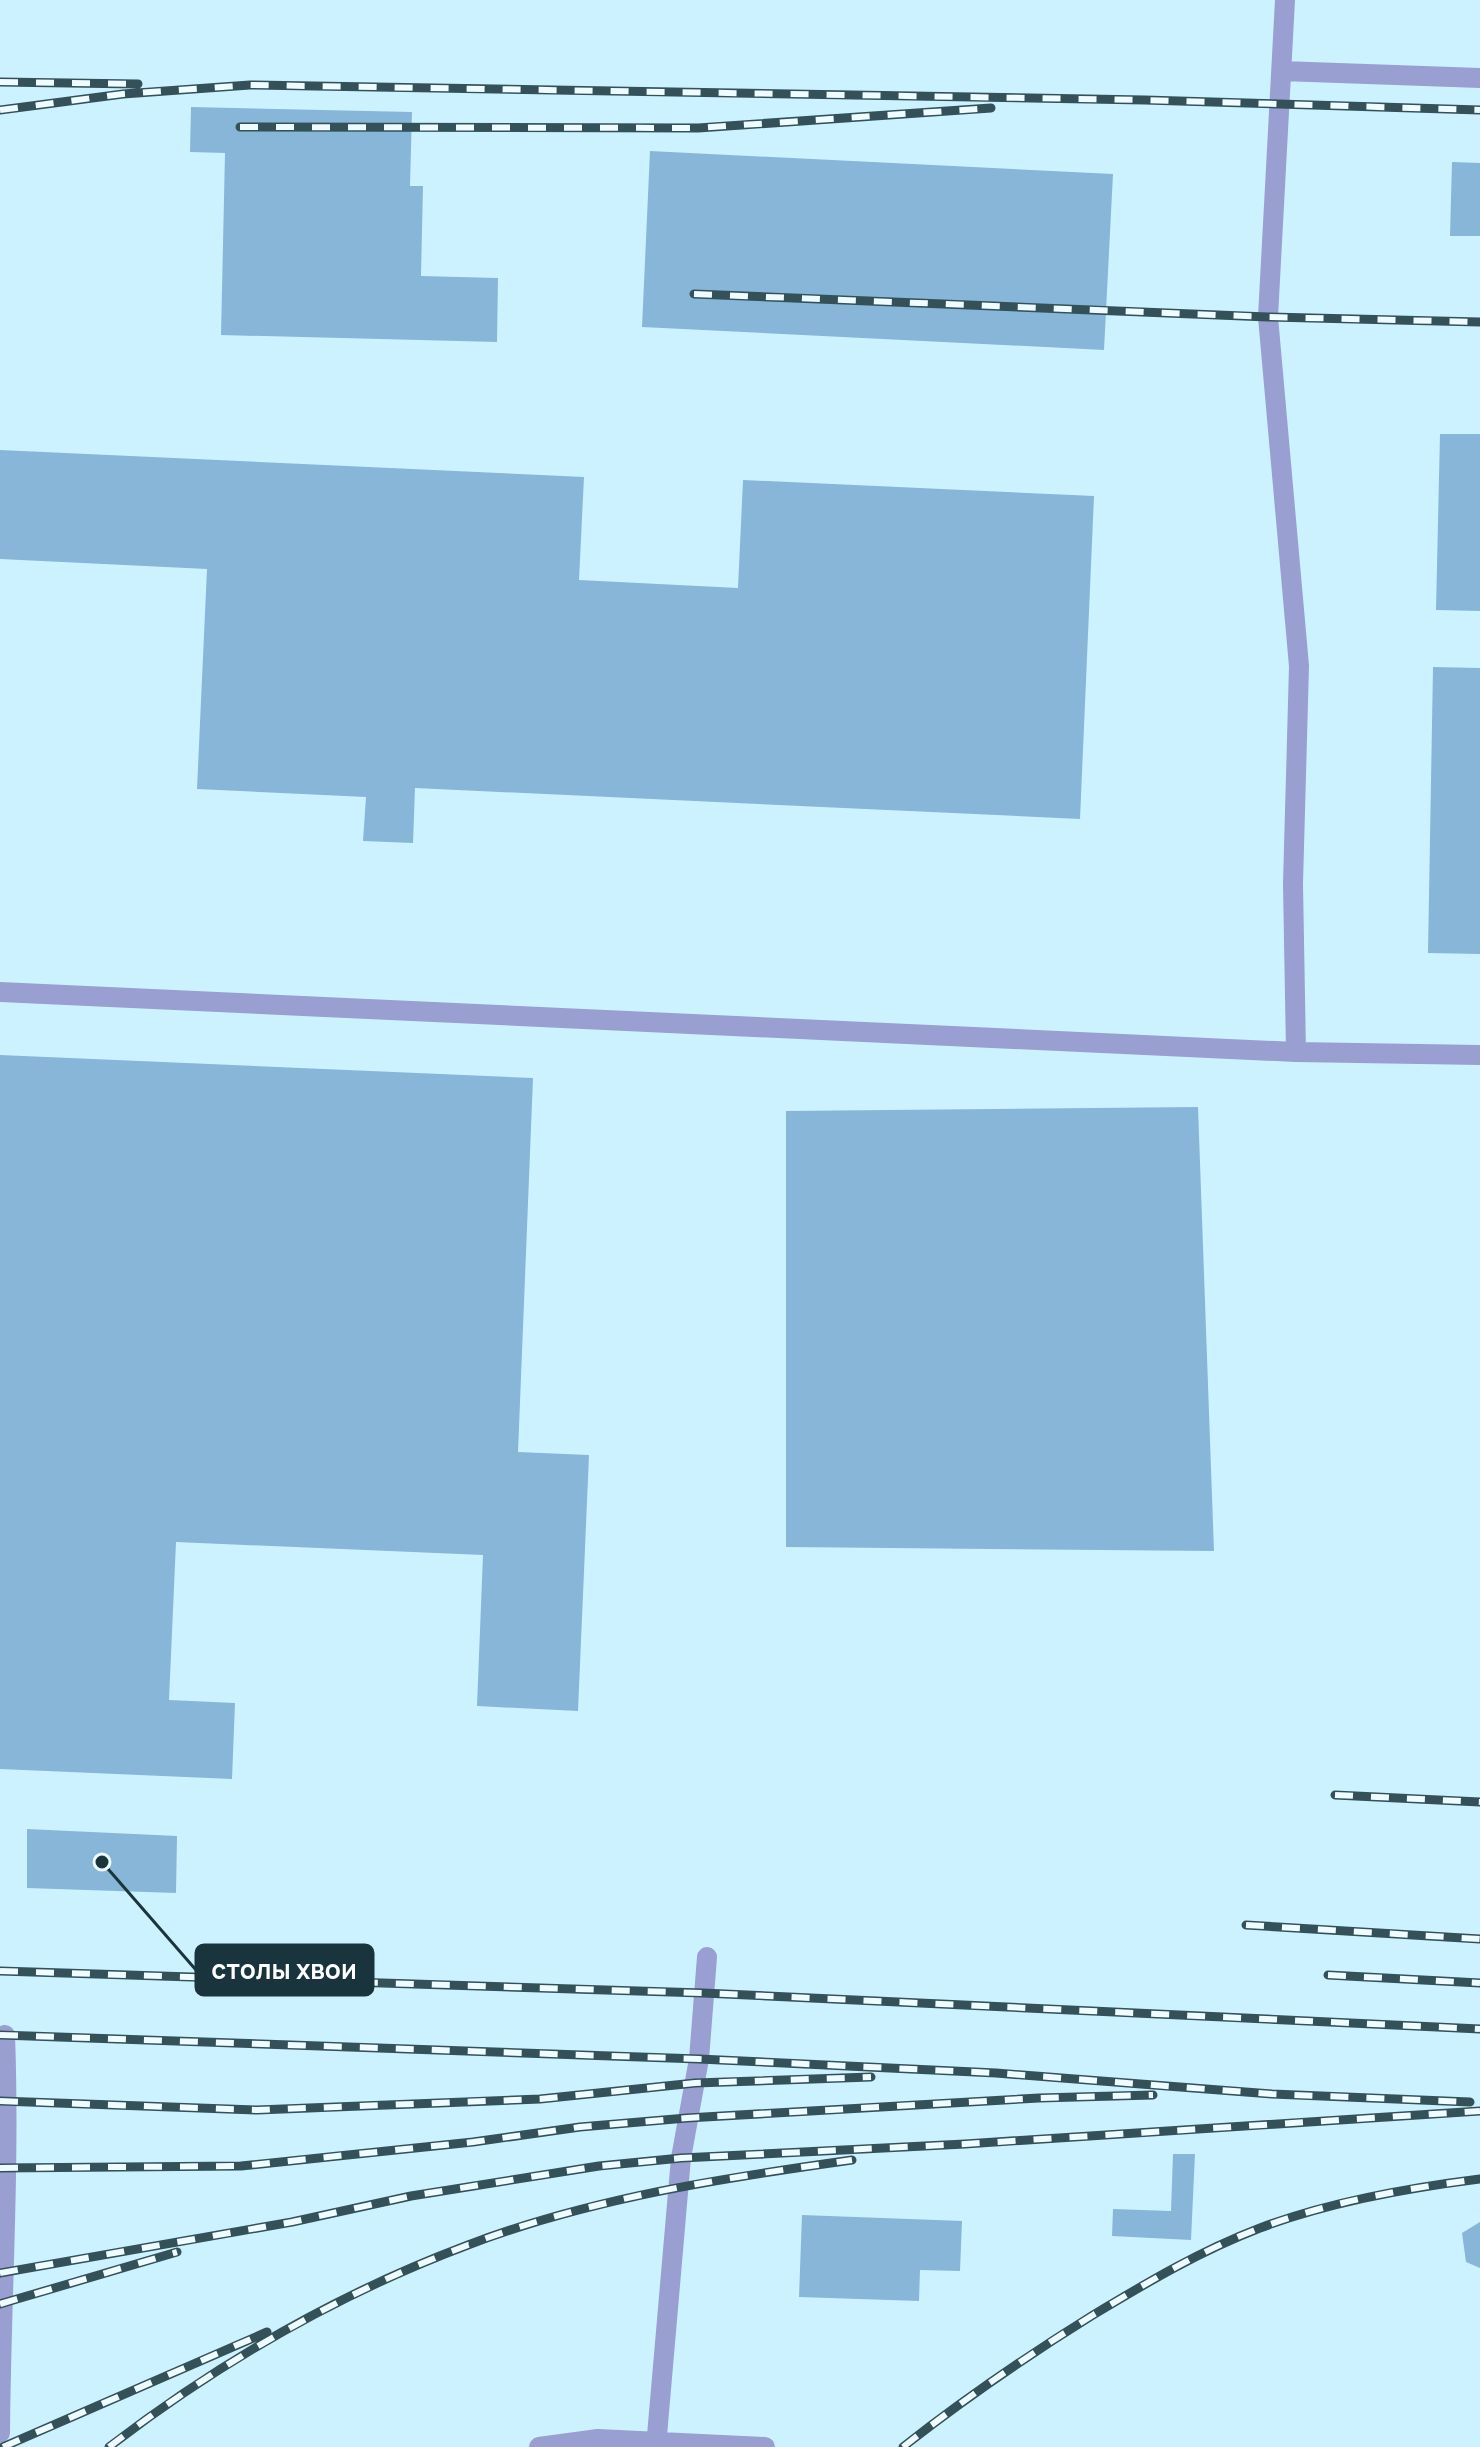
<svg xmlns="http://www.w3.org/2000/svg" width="1480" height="2447" viewBox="0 0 1480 2447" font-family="Manrope,sans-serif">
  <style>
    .building { fill: #87b6d9 }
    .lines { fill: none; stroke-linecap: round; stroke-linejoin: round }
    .service { stroke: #9a9fd2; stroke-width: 20 }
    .rail-casing { stroke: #34515a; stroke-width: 9 }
    .rail { stroke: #eefbff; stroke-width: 6; stroke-dasharray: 18; stroke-linecap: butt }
    .leader { fill: none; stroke: #19343c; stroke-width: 3 }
    .callout-dot { fill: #19343c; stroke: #eefbff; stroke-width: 3 }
    .callout { fill: #19343c; stroke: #19343c; stroke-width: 3 }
    .callout-label { font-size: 26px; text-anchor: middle; font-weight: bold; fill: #fff }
  </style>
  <rect width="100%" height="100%" fill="#cdf2ff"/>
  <path class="building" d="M191,107L412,112L410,186H423L421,276L498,278L497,342L221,335L225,153L190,152Z
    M650,151L1113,174L1104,350L642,327Z
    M1452,162L1480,163V236H1450Z
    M1440,434H1480V611L1436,610Z
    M0,450L584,477L579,580L738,588L743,480L1094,496L1080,819L415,788L413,843L363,841L366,797L197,789L207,569L0,559Z
    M1433,667L1480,668V954L1428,953Z
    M0,1055L533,1078L518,1452L589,1455L578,1711L477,1706L483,1555L176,1542L169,1700L235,1703L232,1779L0,1769Z
    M1198,1107L1214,1551L786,1547V1111Z
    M27,1829L177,1836L176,1893L27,1888Z
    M1173,2154H1195L1191,2240L1112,2236L1113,2209L1171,2211Z
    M802,2215L962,2221L960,2271L920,2270L919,2301L799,2297Z
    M1480,2222V2268L1466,2262L1462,2233Z"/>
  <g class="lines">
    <path class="service" d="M1285,0L1268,317L1299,666L1293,884L1296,1052
      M1282,71L1480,78
      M0,992L1296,1052L1480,1055
      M0,2433C1,2300 10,2168 5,2035
      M539,2447L598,2439L765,2447
      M656,2447L681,2158L699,2059L707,1957"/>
    <defs>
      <path id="rail" d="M0,82L138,84
        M0,110L123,94L250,85L1145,100L1480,110
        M240,127L698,128L991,108
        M694,294L1268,317L1480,322
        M1335,1795L1480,1802
        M1246,1925L1480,1939
        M0,1971L703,1993L1480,2029
        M1328,1975L1480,1983
        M0,2035L699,2059L996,2073L1272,2094L1470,2102
        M0,2101L257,2110L540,2099L695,2083L871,2077
        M0,2168L241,2166L473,2142L580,2127L687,2118L1039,2098L1153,2095
        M0,2273L292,2222L411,2196L599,2166L681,2158L965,2144L1480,2111
        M0,2304L177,2252
        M3,2447L267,2332
        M109,2447C217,2364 340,2293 468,2245C591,2198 723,2178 852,2160
        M903,2447C964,2399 1027,2356 1093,2315C1148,2282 1200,2251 1260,2228C1329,2202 1407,2188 1480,2179"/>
    </defs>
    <use href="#rail" class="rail-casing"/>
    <use href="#rail" class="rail"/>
  </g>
  <path class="leader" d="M102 1862L196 1970"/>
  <circle class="callout-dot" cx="102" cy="1862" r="8"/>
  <rect class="callout" x="196" y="1945" width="177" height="50" rx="8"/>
  <g class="callout-label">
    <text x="284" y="1979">столы хвои</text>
  </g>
</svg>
